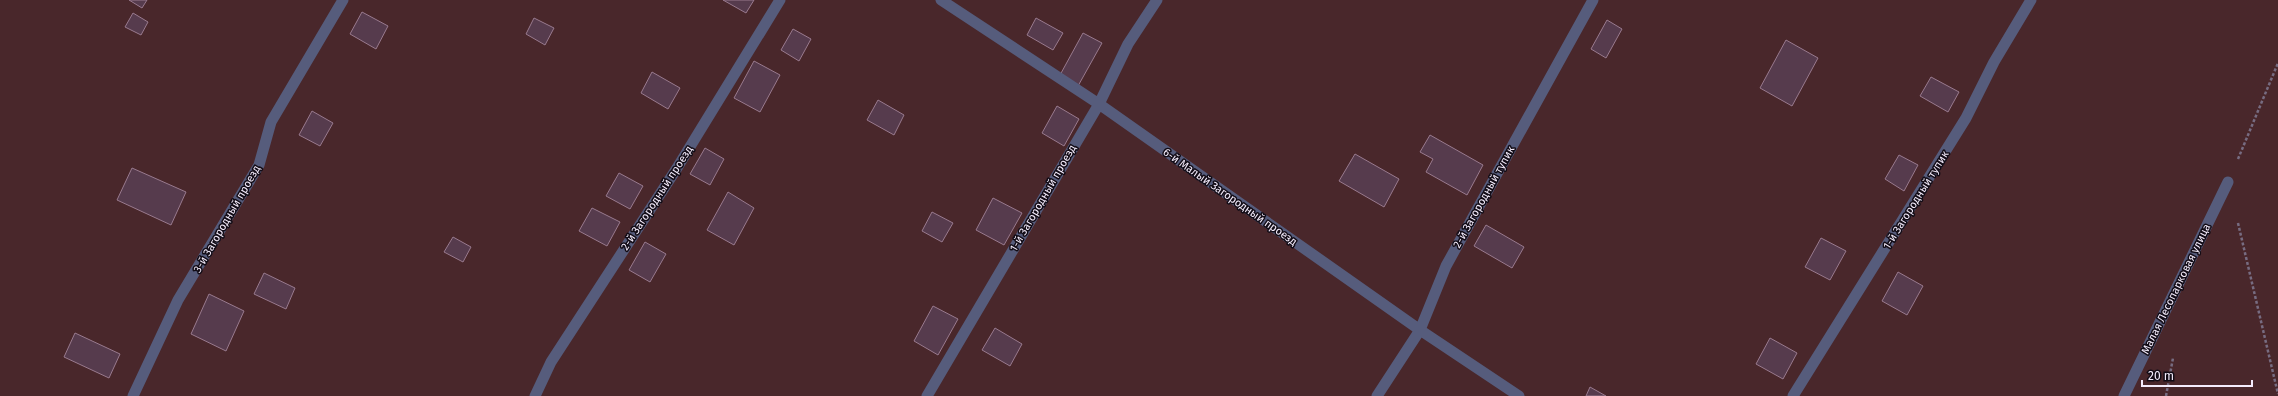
<svg xmlns="http://www.w3.org/2000/svg" width="2278" height="396" viewBox="0 0 2278 396" font-family="'Fira Sans',sans-serif">
  <style>
    .green { fill: #49272b }
    .building { fill: #563b4d; stroke: #997a8e }
    .lines { fill: none; stroke-linecap: round; stroke-linejoin: round }
    .path { stroke: #776c81; stroke-width: 2.5; stroke-dasharray: 3 2; stroke-linecap: butt }
    .service { stroke: #565c7c; stroke-width: 11 }
    .minor { stroke: #565c7c; stroke-width: 11 }
    .labels { text-anchor: middle; dominant-baseline: central; stroke-width: 3; stroke-linejoin: round; paint-order: stroke }
    .street-label { font-size: 11px; fill: #f4ecfc; stroke: #120c16 }
  </style>
  <rect width="100%" height="100%" fill="#2c1f37"/>
  <path class="green" d="M0,0H2278V396H0Z"/>
  <path class="building" d="M129,0H147L142,8Z
    M723,0H754L746,13Z
    M362,12L388,26L376,49L350,34Z
    M133,13L148,22L141,35L125,27Z
    M534,18L554,28L545,45L526,34Z
    M1036,18L1063,33L1053,50L1027,35Z
    M1607,20L1622,29L1606,58L1591,49Z
    M793,29L811,39L799,61L781,50Z
    M1083,33L1102,43L1078,86L1060,75Z
    M1786,40L1818,58L1792,106L1760,88Z
    M754,61L780,75L760,112L734,98Z
    M652,72L680,88L668,109L641,93Z
    M1931,77L1959,92L1948,112L1920,96Z
    M878,100L904,115L894,135L867,120Z
    M1057,106L1079,119L1064,146L1042,133Z
    M312,111L333,123L320,146L299,135Z
    M1430,135L1483,165L1467,195L1426,172L1433,159L1420,152Z
    M705,148L724,159L710,185L690,174Z
    M1355,154L1399,179L1384,207L1339,181Z
    M1899,155L1918,165L1904,191L1885,179Z
    M132,168L186,192L171,225L117,200Z
    M619,173L643,186L630,209L606,196Z
    M728,192L754,208L734,245L707,230Z
    M993,198L1022,213L1004,245L976,230Z
    M592,208L620,222L607,246L579,231Z
    M932,212L953,223L942,242L922,231Z
    M1486,225L1524,247L1512,268L1474,246Z
    M453,237L471,247L463,262L444,252Z
    M1821,238L1846,251L1830,280L1805,267Z
    M645,242L666,254L650,282L629,270Z
    M1898,272L1923,286L1907,315L1882,301Z
    M264,273L295,288L286,309L254,294Z
    M209,294L244,311L226,351L191,334Z
    M933,306L958,319L938,355L914,341Z
    M995,328L1022,344L1010,366L982,350Z
    M75,333L120,354L109,378L64,357Z
    M1770,338L1797,353L1783,379L1756,364Z
    M1590,387L1606,396H1586Z"/>
  <g class="lines">
    <path class="path" d="M2238,159L2278,63
      M2238,223L2278,394
      M2166,396L2173,358"/>
    <path class="service" d="M941,0L1099,104L1420,330L1519,396
      M133,396L178,300L259,165L271,122L343,0
      M535,396L551,362L677,168L780,0
      M927,396L1099,104L1128,44L1157,0
      M1377,396L1420,330L1446,266L1593,0
      M1793,396L1966,118L1994,62L2031,0"/>
    <path class="minor" d="M2124,396L2228,182"/>
  </g>
  <g class="labels">
    <g class="street-label">
      <text transform="translate(1230 197) rotate(35)">6-й Малый Загородный проезд</text>
      <text transform="translate(1484 197) rotate(-61)">2-й Загородный тупик</text>
      <text transform="translate(657 198) rotate(-57)">2-й Загородный проезд</text>
      <text transform="translate(1043 198) rotate(-60)">1-й Загородный проезд</text>
      <text transform="translate(1916 200) rotate(-58)">1-й Загородный тупик</text>
      <text transform="translate(227 219) rotate(-60)">3-й Загородный проезд</text>
      <text transform="translate(2176 289) rotate(-64)">Малая Лесопарковая улица</text>
    </g>
  </g>
  <path d="M2142 380v6h110v-6" fill="none" stroke="#f4ecfc" stroke-width="2"/>
  <text x="2148" y="380" font-size="12" fill="#f4ecfc" stroke="#120c16" stroke-width="3" paint-order="stroke">20 m</text>
</svg>
